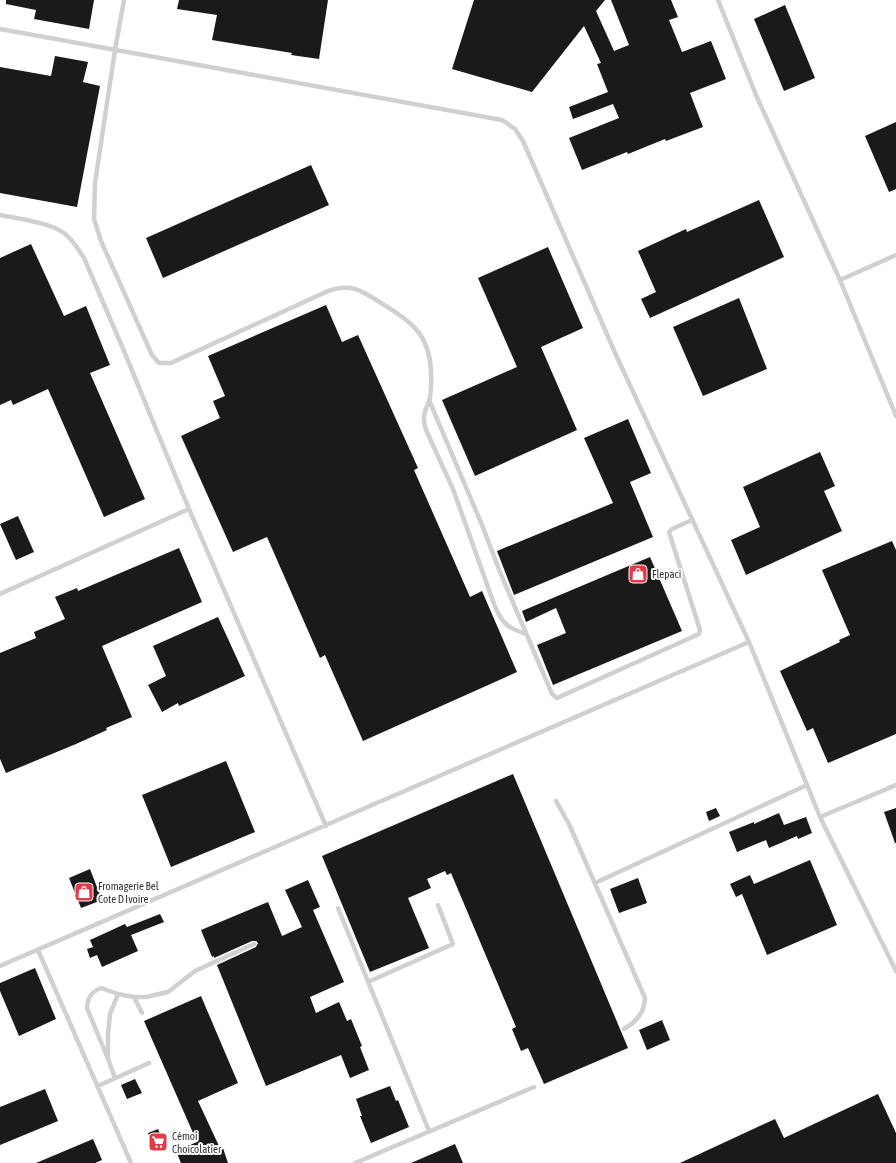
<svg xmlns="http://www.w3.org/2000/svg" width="896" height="1163" viewBox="0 0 896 1163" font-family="'Asap Condensed',sans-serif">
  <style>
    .building { fill: #1a1a1a }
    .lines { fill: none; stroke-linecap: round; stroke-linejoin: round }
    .lane { stroke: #d0d0d0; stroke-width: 4.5 }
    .labels { text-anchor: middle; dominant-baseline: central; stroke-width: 4; stroke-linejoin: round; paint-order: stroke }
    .poi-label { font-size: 11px; fill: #333; stroke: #fff; text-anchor: start }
  </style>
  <rect width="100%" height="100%" fill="#fff"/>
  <path class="building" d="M6,0H94L89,29L34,19L36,10L6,4Z
    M179,0H328L319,59L291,55L292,53L212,40L217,15L177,9Z
    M474,0H605L596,11L614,51L629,45L611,0H671L678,17L669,20L682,52L711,41L726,79L690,93L703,127L666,141L665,139L628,154L627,152L582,170L569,138L619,118L613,104L573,119L569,107L608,92L597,64L601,63L584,26L532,92L452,69Z
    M785,5L815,78L784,91L754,19Z
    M55,56L88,62L83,82L100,86L77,207L0,193V67L51,76Z
    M896,122V189L889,192L865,136Z
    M311,165L329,205L163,278L146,238Z
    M759,200L784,257L650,318L641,299L656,292L638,251L686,229L687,232Z
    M31,244L64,316L86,306L110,365L90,373L145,499L104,517L48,389L13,405L11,400L0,405V258Z
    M548,247L583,328L541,347L577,430L475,476L442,400L517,367L478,278Z
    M739,298L767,369L703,396L673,327Z
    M326,305L342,342L358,335L418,468L414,470L470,597L482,591L517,672L363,741L325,655L320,658L267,537L233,552L181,436L220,418L213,401L225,396L208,356Z
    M628,419L651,473L630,482L653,537L514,595L497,551L613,503L584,438Z
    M820,452L835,486L824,491L842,531L746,575L731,540L760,527L743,487Z
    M18,516L34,552L16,560L0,524Z
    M892,541L896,550V734L828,763L813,728L807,731L780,671L840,642L839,640L850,635L822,570Z
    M179,548L202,602L102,646L132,717L106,728L107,730L76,744L6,773L0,759V653L36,638L34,632L65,619L55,597L77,588L78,591Z
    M650,557L682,631L553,685L537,645L566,633L556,608L526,622L522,611Z
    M218,617L245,676L179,706L178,703L162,712L148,685L166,676L153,646Z
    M226,761L255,832L171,867L142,795Z
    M513,774L628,1048L544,1084L528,1048L521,1051L512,1029L516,1027L451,873L447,875L445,871L427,879L431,888L408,898L429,948L370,972L322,856Z
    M716,808L720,816L709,821L706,812Z
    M896,808V843H895L884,812Z
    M779,813L784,825L806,817L812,833L798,839L797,836L769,848L766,840L737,852L729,832L754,822V824Z
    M810,860L837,925L767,955L742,894L736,897L730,884L750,875L754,884Z
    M90,869L102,900L81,908L69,878Z
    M638,878L647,903L619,913L610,889Z
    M308,880L320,907L313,910L344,982L310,997L316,1013L339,1002L347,1021L351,1019L362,1046L360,1047L369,1070L350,1078L341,1055L266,1086L217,965L256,947L258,943L256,941H252L214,958V956L212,957L201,930L268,902L282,936L302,927L285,890Z
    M160,914L164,922L131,935L138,951L102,967L97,955L90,958L87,949L93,947L90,940L125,924L127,927Z
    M35,968L56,1019L19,1036L0,991V983Z
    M201,996L238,1083L198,1101L219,1146L222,1145L228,1163H181L176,1151L197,1142L144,1021Z
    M662,1020L670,1040L647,1050L639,1030Z
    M135,1079L142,1093L127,1099L121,1085Z
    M390,1086L396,1101L398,1100L409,1127L371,1143L360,1116H362L356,1099Z
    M45,1089L58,1121L0,1145V1107Z
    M878,1094L896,1133V1163H680L775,1119L784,1138Z
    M158,1129L165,1145L156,1150L148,1133Z
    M93,1139L102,1160L95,1163H36Z
    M455,1144L463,1163H411Z"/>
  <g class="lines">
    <path class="lane" d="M124,0L115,50L95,183L94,219L101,241L152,355L159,363H171L328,291C351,283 361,290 381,303C392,310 404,317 413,326C432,344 433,373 430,398C429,403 426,407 425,412C423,418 424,424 426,430L453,489L494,604C501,622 507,628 526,634
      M718,0L756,95L840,280L896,416
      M0,29L502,120L515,129L523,141L616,355L749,642L820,817L896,971
      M0,215C19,219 48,222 64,233C73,240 78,249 84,258L124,351L189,509L326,826
      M840,280L896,255
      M429,400L482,525L500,572L552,694L557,698L699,634L700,630L669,532L672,529L692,520
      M0,594L189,509
      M556,801L569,824L645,998C645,1013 636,1022 624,1029
      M820,817L896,785
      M595,883L807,785
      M338,908L429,1131
      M38,950L131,1163
      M0,966L749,642
      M368,982L453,944L438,905
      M134,997L142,1013
      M108,1059L87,1008C87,998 91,992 101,988L118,994L134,997H146L168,992L195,971L254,944
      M115,1078L108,1059V1035L110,1014L118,994
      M98,1086L149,1063
      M355,1163L534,1087"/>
  </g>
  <defs>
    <symbol id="shop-square" viewBox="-11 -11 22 22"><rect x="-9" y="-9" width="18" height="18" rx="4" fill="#e63946" stroke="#fff"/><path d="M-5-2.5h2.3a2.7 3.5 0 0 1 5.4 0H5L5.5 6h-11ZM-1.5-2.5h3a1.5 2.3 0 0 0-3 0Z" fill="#fff"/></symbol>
    <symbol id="supermarket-square" viewBox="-11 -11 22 22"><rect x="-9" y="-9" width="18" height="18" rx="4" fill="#e63946" stroke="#fff"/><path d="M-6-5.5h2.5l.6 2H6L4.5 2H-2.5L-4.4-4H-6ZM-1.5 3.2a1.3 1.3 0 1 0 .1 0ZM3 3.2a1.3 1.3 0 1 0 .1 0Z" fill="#fff"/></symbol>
  </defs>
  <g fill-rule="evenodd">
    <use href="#shop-square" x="627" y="563" width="22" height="22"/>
    <use href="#shop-square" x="73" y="881" width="22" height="22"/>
    <use href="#supermarket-square" x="147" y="1131" width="22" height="22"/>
  </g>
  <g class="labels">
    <g class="poi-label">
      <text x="652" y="574">Flepaci</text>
      <text x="98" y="886">Fromagerie Bel<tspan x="98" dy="13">Cote D Ivoire</tspan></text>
      <text x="172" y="1136">Cémoi<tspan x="172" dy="13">Choicolatier</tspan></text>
    </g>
  </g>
</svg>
